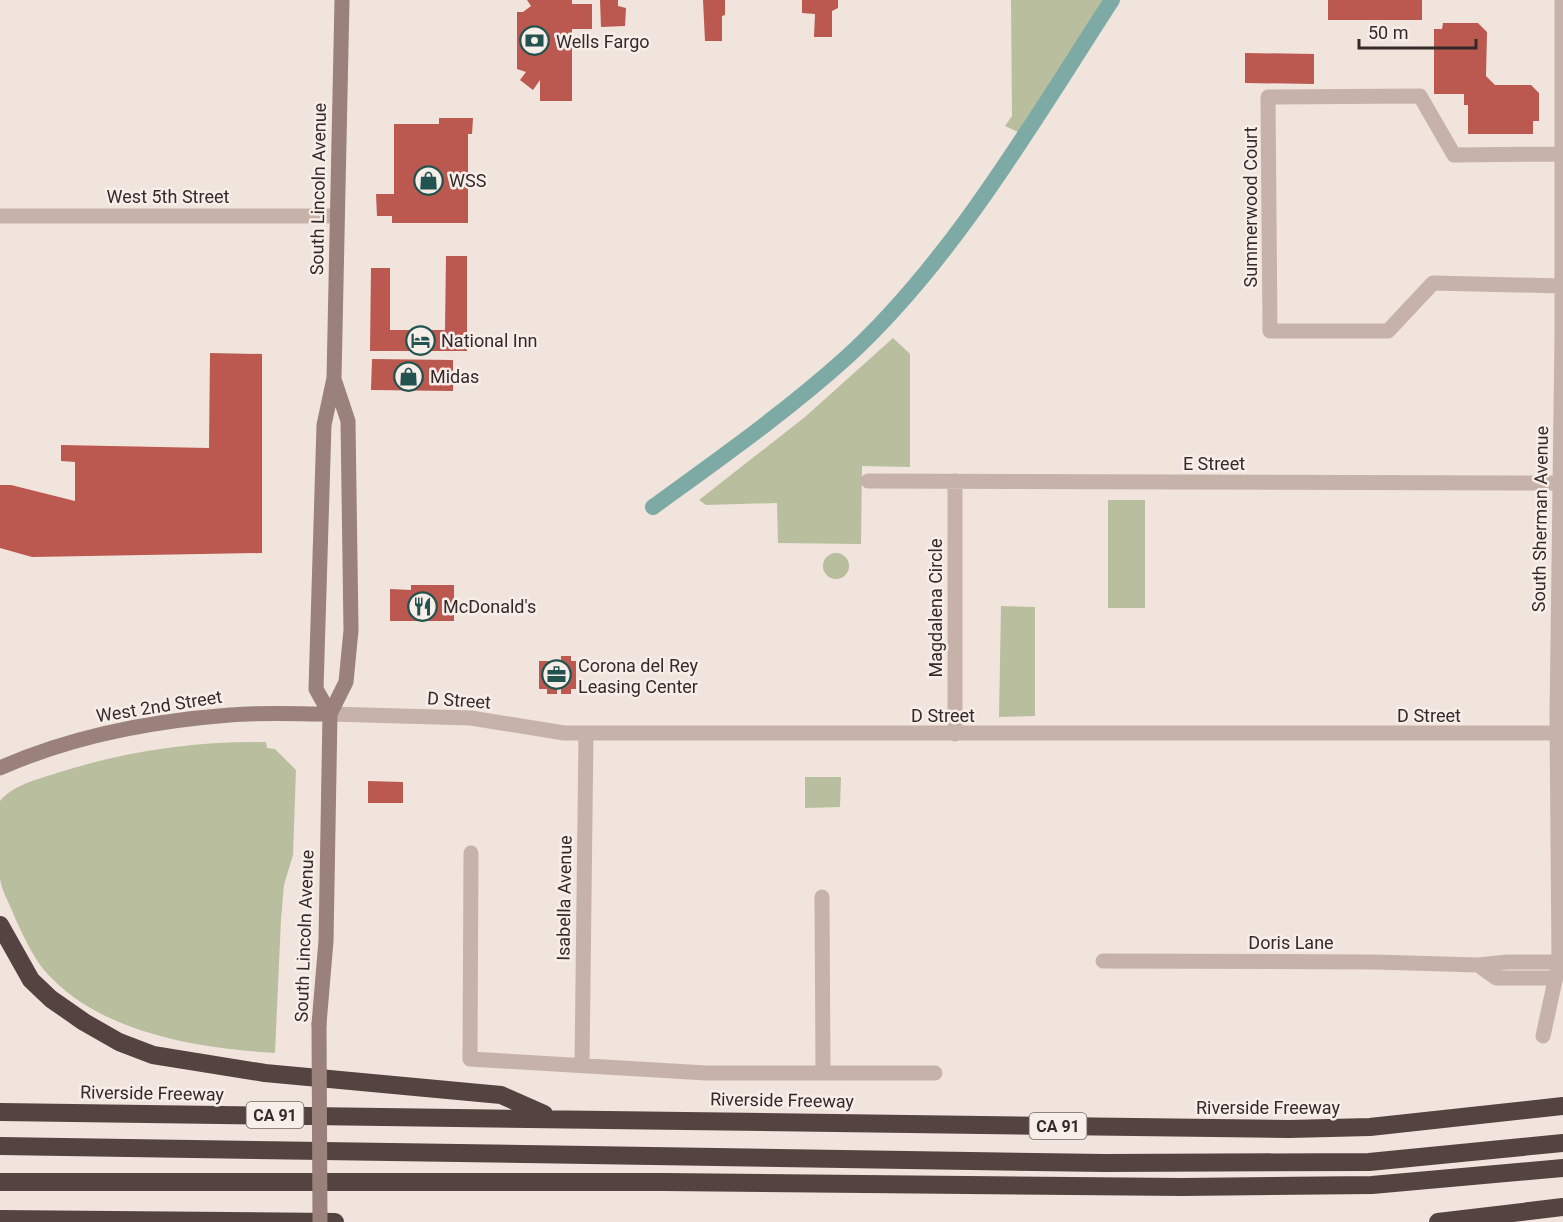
<svg xmlns="http://www.w3.org/2000/svg" width="1563" height="1222" viewBox="0 0 1563 1222" font-family="Roboto,sans-serif">
  <style>
    .green { fill: #b8be9e }
    .lines { fill: none; stroke-linecap: round; stroke-linejoin: round }
    .canal { stroke: #7eaaa5; stroke-width: 16 }
    .building { fill: #bb584f }
    .minor { stroke: #c7b2aa; stroke-width: 15 }
    .secondary { stroke: #9a817b; stroke-width: 15 }
    .motorway { stroke: #554341; stroke-width: 18 }
    .secondary-bridge { stroke: #9a817b; stroke-width: 15 }
    .labels { text-anchor: middle; dominant-baseline: central; stroke-width: 5; stroke-linejoin: round; paint-order: stroke }
    .shield { fill: #f8eee9; stroke: #706563; stroke-width: 1.5 }
    .shield-label { font-size: 16px; font-weight: bold; fill: #352a29 }
    .poi-label { font-size: 18px; fill: #352a29; stroke: #f8eee9; text-anchor: start }
    .street-label { font-size: 18px; fill: #352a29; stroke: #f8eee9 }
  </style>
  <rect width="100%" height="100%" fill="#f0e4dd"/>
  <path class="green" d="M1011,0H1107L1018,132L1005,126L1012,116Z
    M893,338L910,354V467L862,466L861,544L778,543L777,503L706,505L699,500L805,417Z
    M1108,500H1145V608H1108Z
    M823 566a13 13 0 1 1 26 0a13 13 0 1 1-26 0Z
    M1001,606L1035,607V716L999,717Z
    M266,742L267,748L275,749L296,770L293,855L284,885L281,919L275,1053C197,1048 98,1033 44,970C32,955 23,935 15,918C11,906 2,892 0,879C0,854 0,827 0,801C13,785 38,779 57,773C126,751 194,741 266,742Z
    M805,777H841L840,807L805,808Z"/>
  <g class="lines">
    <path class="canal" d="M653,507C719,459 786,412 847,357C953,260 1034,120 1112,0"/>
  </g>
  <path class="building" d="M527,0H572V4H592V29H572V101H540V80L533,90L520,80L526,72L517,69V12H523L531,6Z
    M600,0H618V6L626,8L625,26L601,27Z
    M703,0H725V15L722,16V41H705Z
    M802,0H838V8L832,11V37H814L815,14L802,13Z
    M1328,0H1422V20H1328Z
    M1443,23H1478L1487,32L1486,76L1495,85H1531L1539,93V121H1533V134H1468V105H1464V94H1434V29H1442Z
    M1245,53L1314,54V84L1245,83Z
    M439,118H473L472,134H468V223H392V216H377L376,194H394V124H439Z
    M446,256H467V351H370L371,268H390V330H445Z
    M210,353L262,354V553L32,557L0,548V485H11L75,501V462L61,461V445L209,448Z
    M372,359L453,360V391L371,390Z
    M411,585H454V621H390V589L411,590Z
    M561,656H571V661H576V689H571V694H561V689H557V694H547V689H539V661H561Z
    M368,781L403,782V803H368Z"/>
  <g class="lines">
    <path class="minor" d="M1562,154L1454,155L1420,96L1268,97L1270,331H1388L1433,283L1562,286
      M0,216H336
      M868,481L1559,483
      M330,714L471,718L564,733H1557
      M955,734V481
      M471,853L470,1059L706,1073H935
      M822,897L823,1072
      M1103,961L1375,962L1478,965L1508,962H1559
      M1478,965L1496,978H1556
      M1543,1036L1559,962L1557,717L1562,335V0
      M582,1064L586,733"/>
    <path class="secondary" d="M330,714L316,689L324,425L334,378L342,0
      M0,768C72,736 151,721 230,715C263,712 297,714 330,714
      M319,1024L326,941L330,714L346,682L351,630L348,421L334,379"/>
    <path class="motorway" d="M0,925L31,980L51,999L84,1022L119,1042L153,1055L265,1073L501,1095L544,1114
      M0,1112L1289,1129L1370,1127L1563,1106
      M0,1146L1105,1163L1369,1162L1563,1143
      M0,1182H664L1182,1187L1372,1185L1563,1168
      M0,1219L335,1222
      M1438,1222L1563,1207"/>
    <path class="secondary-bridge" d="M319,1024L320,1222"/>
  </g>
  <defs>
    <symbol id="bank-ring" viewBox="-11 -11 22 22"><circle r="9.5" fill="#f8eee9" stroke="#22534e" stroke-width="1.5"/><path d="M-6-4H6V4H-6ZM0-2.3a2.3 2.3 0 1 0 0 4.6a2.3 2.3 0 1 0 0-4.6Z" fill="#22534e"/></symbol>
    <symbol id="shop-ring" viewBox="-11 -11 22 22"><circle r="9.5" fill="#f8eee9" stroke="#22534e" stroke-width="1.5"/><path d="M-5-2.5h2.3a2.7 3.5 0 0 1 5.4 0H5L5.5 6h-11ZM-1.5-2.5h3a1.5 2.3 0 0 0-3 0Z" fill="#22534e"/></symbol>
    <symbol id="hotel-ring" viewBox="-11 -11 22 22"><circle r="9.5" fill="#f8eee9" stroke="#22534e" stroke-width="1.5"/><path d="M-6-4.5h1.5V1H6V5H4.5V3h-9V5H-6ZM-4 0a1.8 1.8 0 1 1 3.6 0ZM.5 0V-2.5h3Q6-2.5 6 0Z" fill="#22534e"/></symbol>
    <symbol id="restaurant-ring" viewBox="-11 -11 22 22"><circle r="9.5" fill="#f8eee9" stroke="#22534e" stroke-width="1.5"/><path d="M-5-6h1v4h1v-4h1v4h1v-4h1v5L-1.5 .5V6h-2V.5L-5-1ZM5-6V6H3V1.5H1.5Q1.5-4 5-6Z" fill="#22534e"/></symbol>
    <symbol id="office-ring" viewBox="-11 -11 22 22"><circle r="9.5" fill="#f8eee9" stroke="#22534e" stroke-width="1.5"/><path d="M-6-3h4V-5.5h4V-3h4V5H-6ZM-1-4.5V-3h2v-1.5ZM-6 0V1H6V0Z" fill="#22534e"/></symbol>
  </defs>
  <g fill-rule="evenodd">
    <use href="#bank-ring" x="518" y="24" width="33" height="33"/>
    <use href="#shop-ring" x="412" y="164" width="33" height="33"/>
    <use href="#hotel-ring" x="404" y="324" width="33" height="33"/>
    <use href="#shop-ring" x="392" y="360" width="33" height="33"/>
    <use href="#restaurant-ring" x="406" y="590" width="33" height="33"/>
    <use href="#office-ring" x="540" y="658" width="33" height="33"/>
  </g>
  <g class="labels">
    <g class="shield">
      <rect x="246.5" y="1102" width="57" height="26" rx="4.5"/>
      <rect x="1029.5" y="1113" width="57" height="26" rx="4.5"/>
    </g>
    <g class="shield-label">
      <text x="275" y="1115">CA 91</text>
      <text x="1058" y="1126">CA 91</text>
    </g>
    <g class="poi-label">
      <text x="556" y="41">Wells Fargo</text>
      <text x="449" y="180">WSS</text>
      <text x="441" y="340">National Inn</text>
      <text x="430" y="376">Midas</text>
      <text x="443" y="606">McDonald's</text>
      <text x="578" y="665">Corona del Rey<tspan x="578" dy="21">Leasing Center</tspan></text>
    </g>
    <g class="street-label">
      <text transform="translate(318 189) rotate(-89)">South Lincoln Avenue</text>
      <text x="168" y="196">West 5th Street</text>
      <text transform="translate(1250 207) rotate(-90)">Summerwood Court</text>
      <text x="1214" y="463">E Street</text>
      <text transform="translate(1540 519) rotate(-89)">South Sherman Avenue</text>
      <text transform="translate(935 608) rotate(-90)">Magdalena Circle</text>
      <text transform="translate(459 700) rotate(4)">D Street</text>
      <text transform="translate(159 706) rotate(-9)">West 2nd Street</text>
      <text x="943" y="715">D Street</text>
      <text x="1429" y="715">D Street</text>
      <text transform="translate(564 898) rotate(-89)">Isabella Avenue</text>
      <text transform="translate(304 936) rotate(-88)">South Lincoln Avenue</text>
      <text x="1291" y="942">Doris Lane</text>
      <text transform="translate(152 1093) rotate(1)">Riverside Freeway</text>
      <text transform="translate(782 1100) rotate(1)">Riverside Freeway</text>
      <text x="1268" y="1107">Riverside Freeway</text>
    </g>
  </g>
  <path d="M1359 39v9h117v-9" fill="none" stroke="#352a29" stroke-width="3"/>
  <text x="1368" y="39" font-size="18" fill="#352a29" stroke="#f8eee9" stroke-width="4.5" paint-order="stroke">50 m</text>
</svg>
